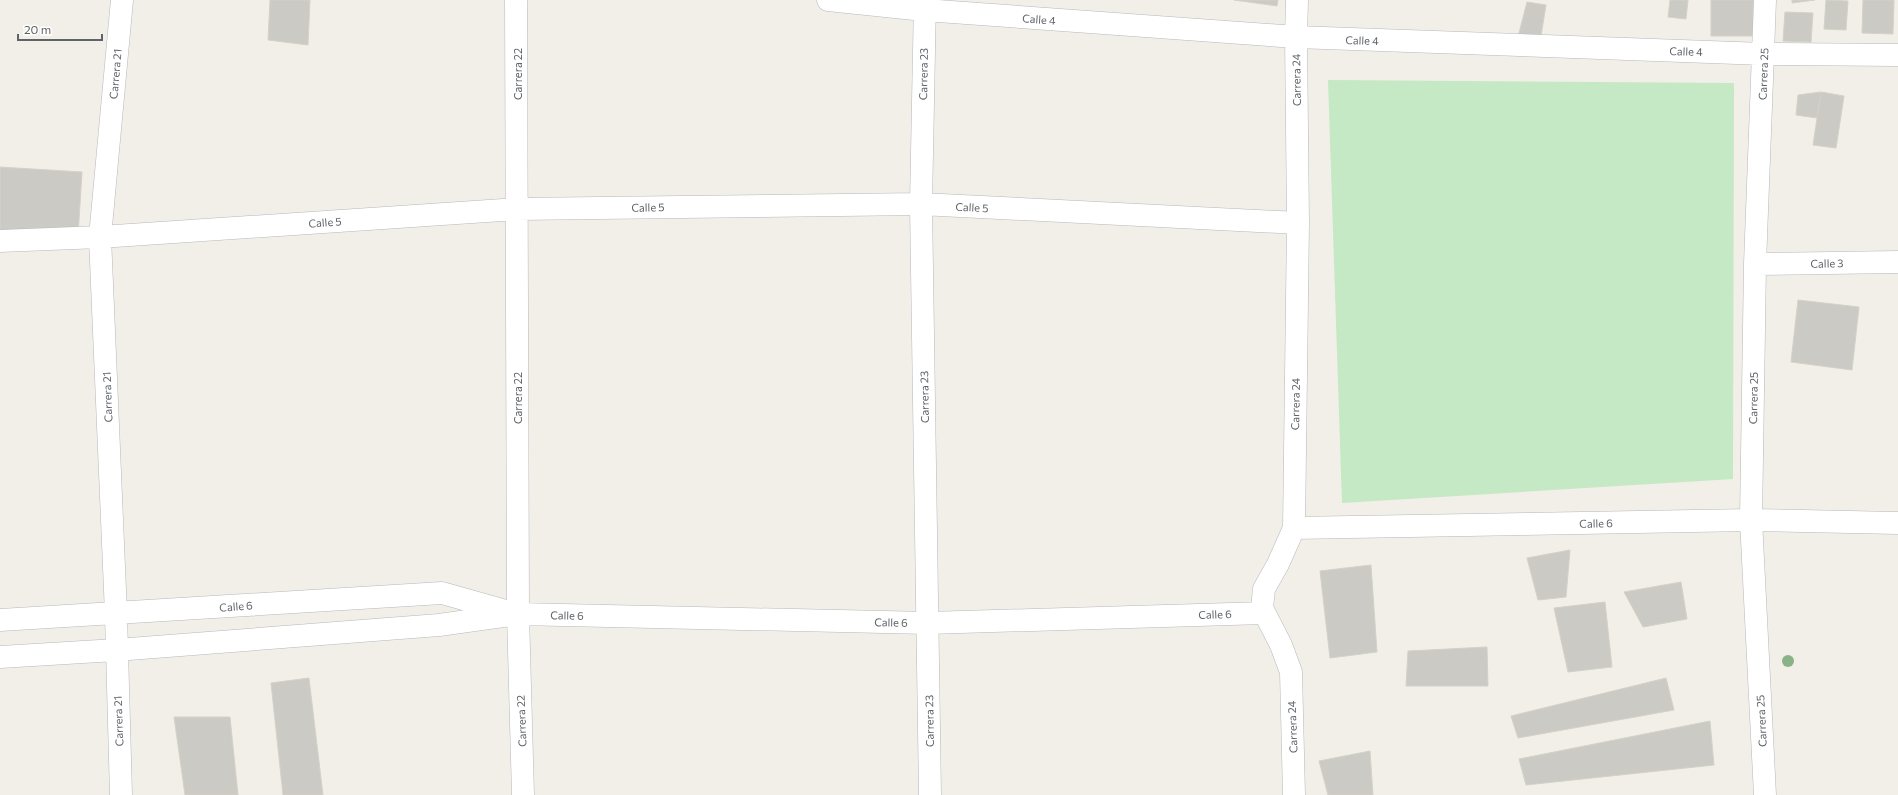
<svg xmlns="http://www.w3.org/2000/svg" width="1898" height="795" viewBox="0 0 1898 795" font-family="Commissioner,sans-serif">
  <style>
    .green { fill: #c5e8c5 }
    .building { fill: #cccac5; stroke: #d6d1c6 }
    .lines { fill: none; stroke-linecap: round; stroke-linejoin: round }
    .minor-casing { stroke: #b5b8bc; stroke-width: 23 }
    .minor { stroke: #fff; stroke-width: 22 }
    .tree { fill: #89b387 }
    .labels { text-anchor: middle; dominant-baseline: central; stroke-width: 3.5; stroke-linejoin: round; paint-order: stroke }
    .street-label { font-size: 11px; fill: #5f6368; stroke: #fff }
  </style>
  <rect width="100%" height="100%" fill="#f1efe8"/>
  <path class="green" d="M1328,80L1734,83L1733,479L1342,503Z"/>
  <path class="building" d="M270,0H310L308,45L268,40Z
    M1234,0H1278L1277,6Z
    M1670,0H1688L1686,19L1668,17Z
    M1711,0H1753V36H1711Z
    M1792,0H1815L1792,3Z
    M1826,0L1848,1L1846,30L1824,29Z
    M1863,0H1894L1893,34L1862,33Z
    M1527,2L1546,5L1541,36L1518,37Z
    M1785,12L1813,13L1811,42L1783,41Z
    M1821,92L1844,96L1836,148L1813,145Z
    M1821,92L1817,118L1796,115L1798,95Z
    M0,167L82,172L78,236L0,234Z
    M1798,300L1859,307L1852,370L1791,362Z
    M1570,550L1566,597L1538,600L1527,558Z
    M1371,565L1377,652L1330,658L1320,571Z
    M1681,582L1687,619L1643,627L1624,592Z
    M1605,602L1612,667L1568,672L1554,608Z
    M1487,647L1488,686H1406L1408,651Z
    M309,678L323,795H283L271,683Z
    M1666,678L1674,710L1518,738L1511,716Z
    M174,717H230L238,795H185Z
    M1710,721L1714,765L1526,785L1519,759Z
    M1370,751L1373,795H1328L1319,761Z"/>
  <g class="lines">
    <defs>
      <path id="minor" d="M516,0L518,614L523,795
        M828,0L924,10L1296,37L1764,54L1898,55
        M925,0L921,204L930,795
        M1765,0L1755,264L1751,520L1765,795
        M0,241L100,237L517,209L921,204L1298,223
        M1755,264L1898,262
        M1294,528L1751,520L1898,523
        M0,620L442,593L509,612
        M0,657L116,650L439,625L518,614L928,623L1264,613
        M121,795L116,614L100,237L122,0
        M1294,795L1291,672L1281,645L1262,608L1264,589L1278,564L1294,528L1298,223L1296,37L1297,0"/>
    </defs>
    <use href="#minor" class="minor-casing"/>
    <use href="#minor" class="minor"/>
  </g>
  <circle class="tree" cx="1788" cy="661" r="6"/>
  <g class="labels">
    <g class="street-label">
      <text transform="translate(1039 19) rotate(4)">Calle 4</text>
      <text transform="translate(1362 40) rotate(2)">Calle 4</text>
      <text transform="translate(1686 51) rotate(2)">Calle 4</text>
      <text transform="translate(115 74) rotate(-85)">Carrera 21</text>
      <text transform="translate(517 74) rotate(-90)">Carrera 22</text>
      <text transform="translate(923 74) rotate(-89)">Carrera 23</text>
      <text transform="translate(1763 74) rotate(-88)">Carrera 25</text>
      <text transform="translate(1296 80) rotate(-91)">Carrera 24</text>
      <text transform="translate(648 207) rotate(-1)">Calle 5</text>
      <text transform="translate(972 207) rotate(3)">Calle 5</text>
      <text transform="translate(325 222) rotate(-4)">Calle 5</text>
      <text transform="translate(1827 263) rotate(-1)">Calle 3</text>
      <text transform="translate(107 397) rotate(-92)">Carrera 21</text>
      <text transform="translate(924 397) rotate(-91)">Carrera 23</text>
      <text transform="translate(517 398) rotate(-90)">Carrera 22</text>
      <text transform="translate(1753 398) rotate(-89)">Carrera 25</text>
      <text transform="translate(1295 404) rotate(-89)">Carrera 24</text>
      <text transform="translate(1596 523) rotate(-1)">Calle 6</text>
      <text transform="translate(236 606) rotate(-4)">Calle 6</text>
      <text transform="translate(1215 614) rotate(-2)">Calle 6</text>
      <text transform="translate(567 615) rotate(1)">Calle 6</text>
      <text transform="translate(891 622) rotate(1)">Calle 6</text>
      <text transform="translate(118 721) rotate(-92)">Carrera 21</text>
      <text transform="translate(521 721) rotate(-92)">Carrera 22</text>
      <text transform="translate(929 721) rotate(-91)">Carrera 23</text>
      <text transform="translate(1761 721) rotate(-93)">Carrera 25</text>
      <text transform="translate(1292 727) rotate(-92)">Carrera 24</text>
    </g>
  </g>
  <path d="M18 34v6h84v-6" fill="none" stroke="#5f6368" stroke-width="2"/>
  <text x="24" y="34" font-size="12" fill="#5f6368" stroke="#ffffff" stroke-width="3" paint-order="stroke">20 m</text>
</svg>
